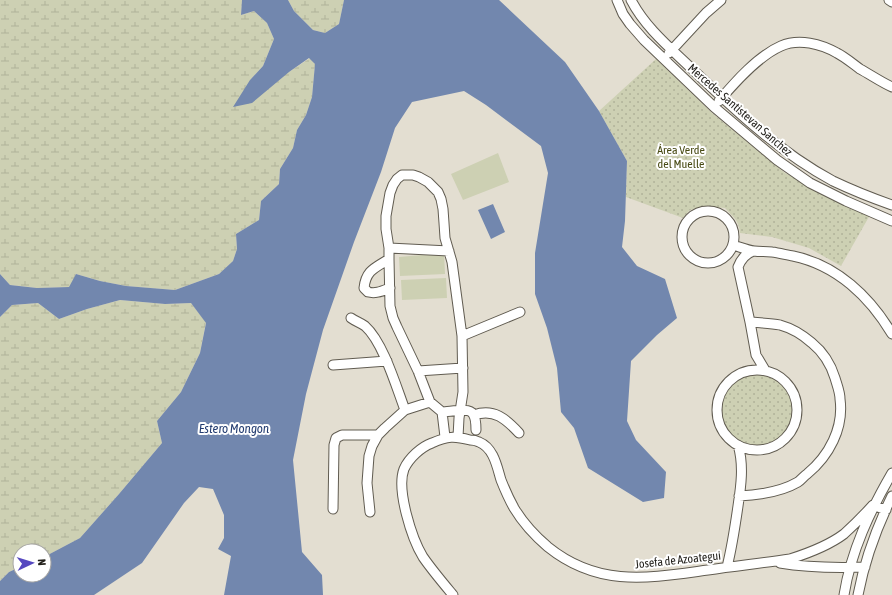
<svg xmlns="http://www.w3.org/2000/svg" width="892" height="595" viewBox="0 0 892 595" font-family="'Asap Condensed',sans-serif">
  <style>
    .grass { fill: url(#grass-dots) }
    .wetland { fill: url(#wetland-marsh) }
    .pitch { fill: #cdd0b3 }
    .water { fill: #7287ae }
    .lines { fill: none; stroke-linecap: round; stroke-linejoin: round }
    .minor-casing { stroke: #615c51; stroke-width: 11 }
    .minor { stroke: #fff; stroke-width: 9 }
    .labels { text-anchor: middle; dominant-baseline: central; stroke-width: 4; stroke-linejoin: round; paint-order: stroke }
    .street-label { font-size: 12px; fill: #211f1a; stroke: #fff }
    .park-label { font-size: 12px; fill: #474912; stroke: #fff }
    .water-label { font-size: 13px; font-style: italic; fill: #243d71; stroke: #fff }
  </style>
  <defs>
    <pattern id="grass-dots" width="8" height="8" patternUnits="userSpaceOnUse"><rect width="8" height="8" fill="#cdd0b3"/><path d="M2 2h.1M6 6h.1" fill="none" stroke="#b0b299" stroke-width="1.8" stroke-linecap="round"/></pattern>
    <pattern id="wetland-marsh" width="20" height="14" patternUnits="userSpaceOnUse"><rect width="20" height="14" fill="#cdd0b3"/><path d="M1 5h8M5 5V1M11 12h8M15 12V8" fill="none" stroke="#b0b299"/></pattern>
  </defs>
  <rect width="100%" height="100%" fill="#e3ded1"/>
  <path class="grass" d="M656,59L712,113L785,173L817,190L870,215L841,266L809,248L772,237L740,233C739,220 733,217 725,208L705,206L690,210L683,218L626,197L627,161L599,111Z
    M717 410a40 40 0 1 1 80 0a40 40 0 1 1-80 0Z"/>
  <path class="wetland" d="M0,0H242L241,15L254,11L267,23L274,39L263,66L250,80L289,72L310,58L315,64L312,97L306,115L297,130L293,148L280,169L279,184L261,201L259,220L236,234L237,249L233,261L219,274L175,290L126,286L100,281L76,274L70,287L37,288L10,285L0,274Z
    M288,0H344L339,24L325,33L313,30L294,11Z
    M120,300L165,304L191,303L206,322L200,353L181,392L157,421L162,443L119,494L80,538L44,557V551H20V567L9,572L0,581V317L12,305L38,303L59,319L87,309Z"/>
  <path class="pitch" d="M498,153L509,182L463,200L451,174Z
    M444,253L445,274L400,276L399,257Z
    M446,278L447,298L402,300L401,280Z"/>
  <path class="water" d="M242,0H288L294,11L313,30L325,33L339,24L344,0H499L565,62L599,111L627,161L625,221L622,247L637,266L665,279L677,318L657,335L631,361L627,421L636,440L666,472L664,498L643,502L588,468L574,428L561,412L557,368L547,328L535,294V253L548,173L541,146L486,105L464,91L412,102L395,128L381,172L354,242L323,330L306,394L293,460L302,552L322,575L323,595H224L231,556L218,549L224,538V515L213,489L199,487L184,503L142,563L94,595H0V581L9,572L20,567V575H44V557L80,538L119,494L162,443L157,421L181,392L200,353L206,323L191,303L165,304L120,300L87,309L59,319L38,303L12,305L0,317V274L10,285L37,288L69,287L76,274L100,281L126,286L175,290L219,274L233,261L237,249L236,234L259,220L261,201L279,184L280,169L293,148L297,130L306,115L312,97L315,64L309,58L289,72L252,103L233,107L250,80L263,66L274,39L267,23L254,11L241,15Z
    M493,204L505,232L491,239L478,210Z"/>
  <g class="lines">
    <defs>
      <path id="minor" d="M617,0L623,14L630,24L644,40L714,107L777,160L810,183L846,201L892,221
        M631,0C645,27 669,47 691,68C735,110 779,152 833,181C852,190 872,198 892,205
        M889,0L892,2
        M669,53L706,13L721,0
        M719,101C735,82 758,56 781,46C799,38 821,44 837,53C845,57 853,64 860,69C871,75 881,82 892,87
        M682 237a26 26 0 1 1 52 0a26 26 0 1 1-52 0Z
        M733,245C740,247 747,250 754,251C760,252 766,251 772,252C779,253 787,255 793,256C837,265 870,297 892,334
        M389,248L449,251
        M389,259C375,268 366,270 364,288L368,292C376,294 382,291 390,288
        M738,267L750,322L756,355L765,370
        M738,267C741,259 745,254 753,251
        M351,318C355,321 361,323 365,326C383,342 396,386 405,410
        M462,336L520,312
        M333,365L387,361
        M717 410a40 40 0 1 1 80 0a40 40 0 1 1-80 0Z
        M418,371L463,368
        M442,412L445,437
        M474,415C494,408 506,419 519,433
        M458,437L459,418L463,392L462,336L452,262L445,238L444,223L443,209L441,199L438,192L428,182L419,177L413,175H402L397,179L393,185L390,193L386,216V229L389,248V259L390,306L393,318L397,327L418,371L430,402L442,412C450,412 469,407 473,414C476,418 476,425 476,430
        M739,496C759,495 781,492 798,482C801,480 804,476 807,474C829,456 844,428 840,399C840,392 837,385 835,378C831,365 823,352 812,343C804,336 791,328 780,325C771,323 760,323 750,322
        M333,509L334,445L336,438L342,435H378
        M370,512L367,483L369,456L372,446L378,435L385,428L405,410L430,402
        M780,563C809,568 836,568 865,567
        M727,567C732,547 735,527 738,506C741,486 744,465 738,445
        M453,595C443,583 432,570 423,557C412,539 396,490 404,469C409,458 421,447 432,443C448,436 454,436 470,440C473,440 477,441 479,442C494,448 497,467 501,480C505,490 509,499 514,508C523,523 535,536 548,547C599,588 649,578 708,570C735,566 763,563 790,559C809,553 828,546 844,534C854,525 864,515 873,505L886,510
        M844,595C851,551 870,511 892,473
        M858,595C864,563 878,525 892,496"/>
    </defs>
    <use href="#minor" class="minor-casing"/>
    <use href="#minor" class="minor"/>
  </g>
  <g class="labels">
    <g class="street-label">
      <text transform="translate(740 110) rotate(41)">Mercedes Santistevan Sanchez</text>
      <text transform="translate(678 560) rotate(-6)">Josefa de Azoategui</text>
    </g>
    <g class="park-label">
      <text x="681" y="150">Área Verde<tspan x="681" dy="14">del Muelle</tspan></text>
    </g>
    <g class="water-label">
      <text x="234" y="428">Estero Mongon</text>
    </g>
  </g>
  <g transform="translate(32 563) rotate(86)"><circle r="19" fill="#ffffff" stroke="#a6a5a3"/>
  <path d="M0-3L7 15L0 10L-7 15Z" fill="#5648c0"/>
  <text y="-6" font-size="11" font-weight="bold" text-anchor="middle" fill="#211f1a">N</text>
  </g>
</svg>
